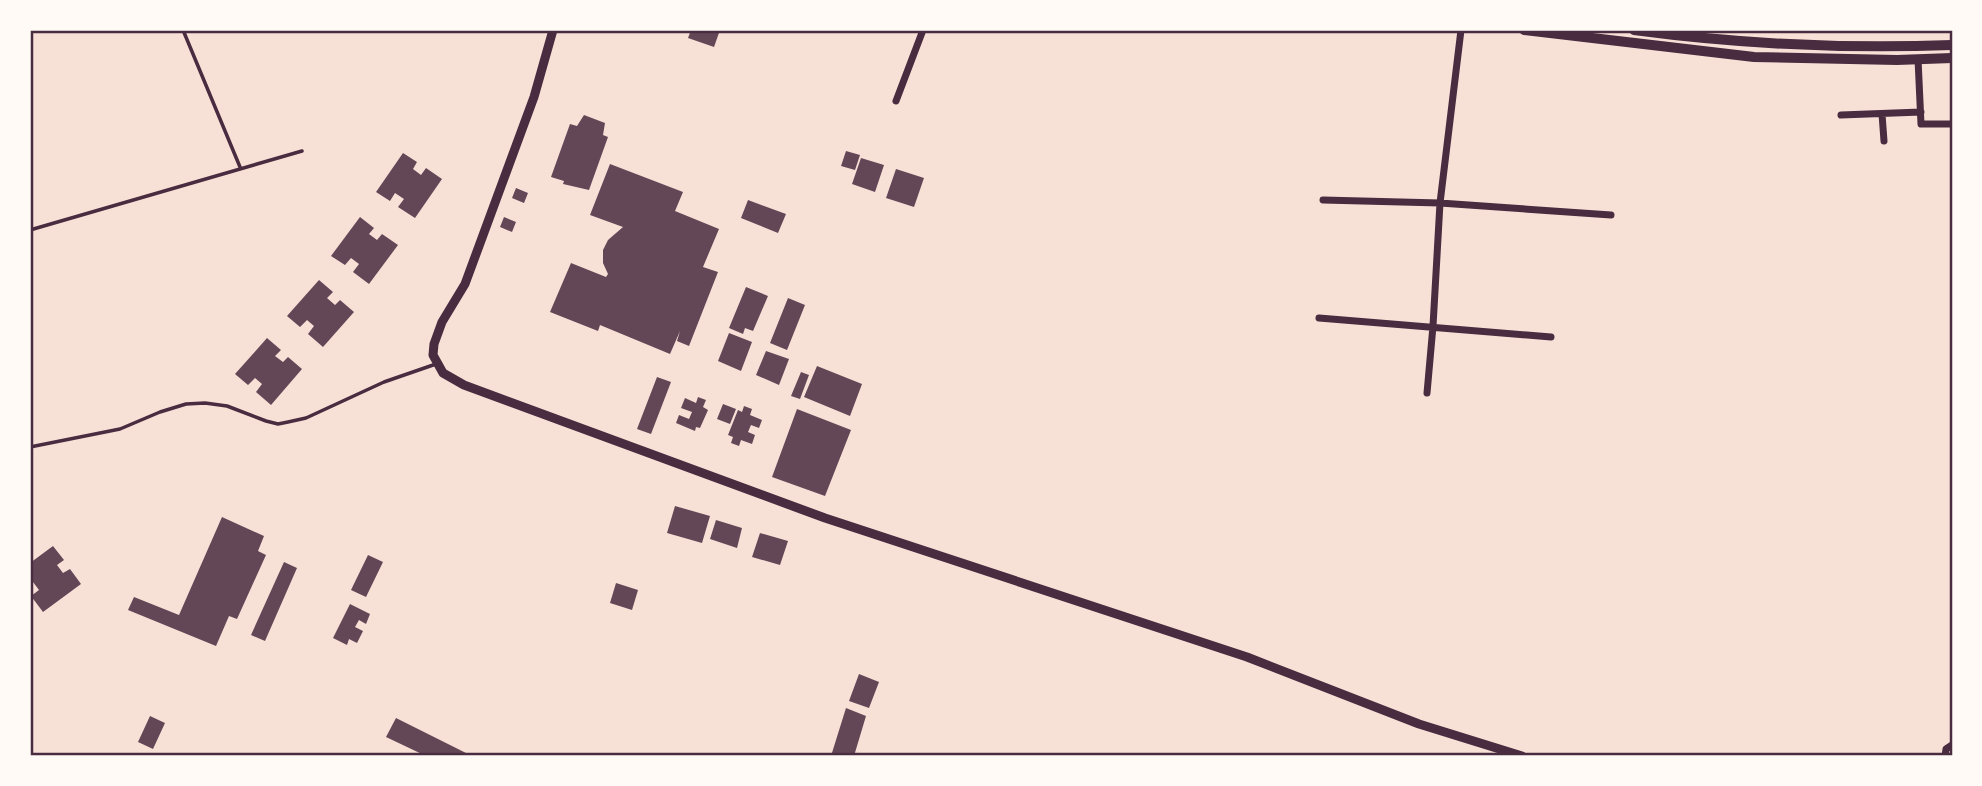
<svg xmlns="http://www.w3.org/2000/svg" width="1982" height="786" viewBox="0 0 1982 786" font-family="Raleway,sans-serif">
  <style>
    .building { fill: #644757 }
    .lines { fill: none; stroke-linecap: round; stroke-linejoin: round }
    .service { stroke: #4a2c40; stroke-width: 3.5 }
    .minor { stroke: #4a2c40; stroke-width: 7 }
    .tertiary { stroke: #4a2c40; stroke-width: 9 }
    .secondary { stroke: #4a2c40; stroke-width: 10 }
    .neatline { fill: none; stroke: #4a2c40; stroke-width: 2.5 }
  </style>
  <rect width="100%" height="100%" fill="#f7e1d7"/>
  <path class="building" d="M691,30H720L714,47L688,38Z
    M584,115L605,123L603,135L608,137L589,190L563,184L564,181L551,177L570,124L577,126Z
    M846,151L860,155L855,170L841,166Z
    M403,153L417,162L413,169L421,175L426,168L442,179L415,218L398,207L404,199L395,193L390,201L376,192Z
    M861,158L884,165L875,192L852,184Z
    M610,164L683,192L675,211L719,229L703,267L718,272L689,346L677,341L680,331L670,354L600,325L598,331L550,312L571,263L606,277L608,274L603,263V250L608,240L623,227L590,215Z
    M896,169L924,178L914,207L886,198Z
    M516,188L528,193L524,203L512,198Z
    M748,200L786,214L778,233L741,218Z
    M360,217L374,228L369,234L377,240L382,234L398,245L369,284L353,272L359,264L351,258L345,265L331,256Z
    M504,217L516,222L512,232L500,227Z
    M319,280L333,292L327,298L335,305L340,300L354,312L323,347L308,334L314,326L307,320L300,327L287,316Z
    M746,287L768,296L753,331L745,328L743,334L729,328Z
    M788,298L805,305L787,350L770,343Z
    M729,333L752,342L741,371L718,361Z
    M267,338L281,350L275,356L283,362L288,357L302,369L271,405L256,392L262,384L255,378L248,385L235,374Z
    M766,351L789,359L779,385L756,375Z
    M817,366L862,384L850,416L804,397Z
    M801,372L809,375L800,399L791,396Z
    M657,377L671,382L651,434L637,429Z
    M698,397L706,400L703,407L708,410L700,428L696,427L695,431L676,423L679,415L689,419L692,412L681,408L685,398L696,403Z
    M723,404L736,409L730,424L717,419Z
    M744,406L752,409L750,415L762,420L759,428L751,425L748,432L755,435L752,444L741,440L739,446L731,443L733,437L728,435L738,410L742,412Z
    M797,409L851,430L825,496L772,477Z
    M675,506L710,516L702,543L667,533Z
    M222,517L264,536L258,551L266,555L237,619L229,616L216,646L128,610L134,597L179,615Z
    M716,520L742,528L737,548L710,539Z
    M760,533L788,541L780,565L752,557Z
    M53,546L64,560L57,565L63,573L70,569L81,584L43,612L31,596L39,590L33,582L30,584V563Z
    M368,555L383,562L366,597L351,590Z
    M284,562L297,568L265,641L251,635Z
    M616,583L638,590L632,610L610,603Z
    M350,604L370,614L366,624L359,620L355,627L363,631L357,643L349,639L347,645L333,638Z
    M859,674L879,682L869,708L849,701Z
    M846,708L866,716L854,756H831Z
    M150,716L165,723L153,749L138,742Z
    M396,718L468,754L467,756H426L386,737Z"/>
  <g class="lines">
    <path class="service" d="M183,30L240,167
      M30,230L302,151
      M30,447L120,429L160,412L186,404L205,403L227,406L266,421L278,424L288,422L306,418L384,382L436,364"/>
    <path class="minor" d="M1918,59L1921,124H1952
      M896,101L923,30
      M1882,114L1884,141
      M1841,115L1921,112
      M1323,200L1440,203L1611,215
      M1319,318L1551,337
      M1427,393L1433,326L1440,203L1461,30
      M1945,756L1946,749L1952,745"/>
    <path class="tertiary" d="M553,30L534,97L465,284L442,322L434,344L433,355L443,373L464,385L825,518L1247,657L1419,724L1522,756"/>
    <path class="secondary" d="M1524,30L1754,57L1897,60L1952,58
      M1634,30C1739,44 1846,49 1952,45"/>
  </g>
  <rect width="1982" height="786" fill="none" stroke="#fffaf5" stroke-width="63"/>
  <rect x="32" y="32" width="1919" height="722" class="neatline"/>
</svg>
